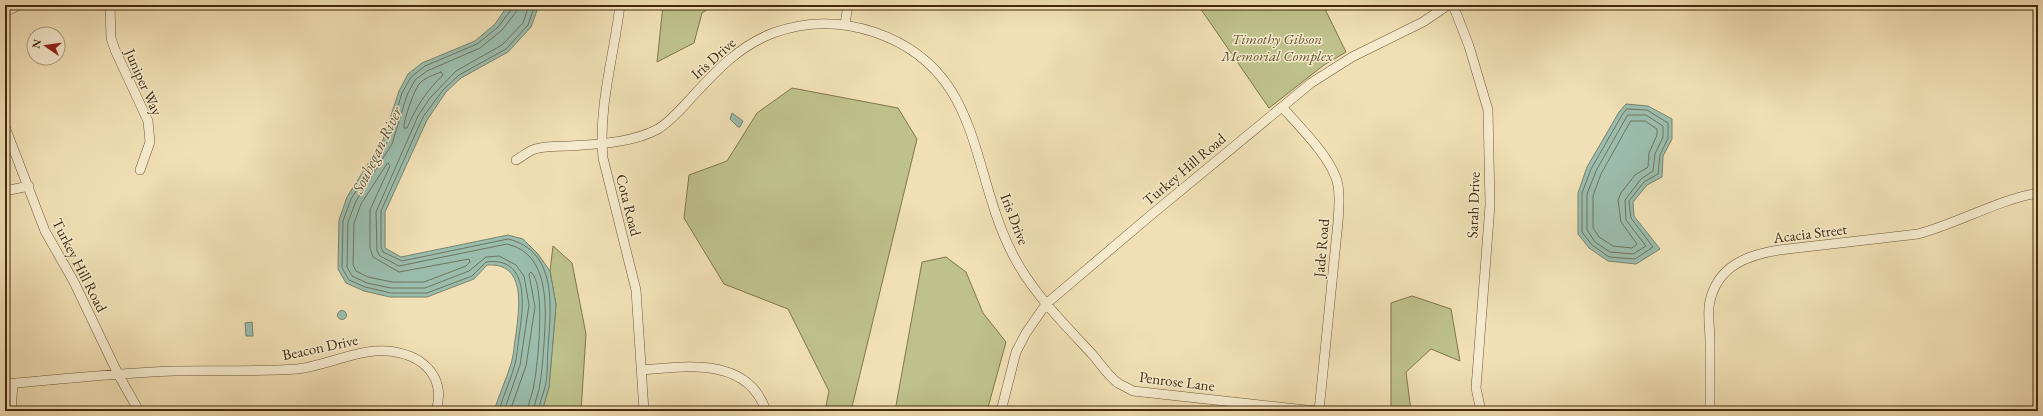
<svg xmlns="http://www.w3.org/2000/svg" width="2043" height="416" viewBox="0 0 2043 416" font-family="'EB Garamond',serif">
  <style>
    .green { fill: #bec18b; stroke: #80764b }
    .water { fill: #9bbdae; stroke: #78826d }
    .lines { fill: none; stroke-linecap: round; stroke-linejoin: round }
    .shore { stroke: #6f745c; stroke-width: 1 }
    .minor-casing { stroke: #6e5836; stroke-width: 10 }
    .minor { stroke: #f6ebcf; stroke-width: 9 }
    .labels { text-anchor: middle; dominant-baseline: central; stroke-width: 3; stroke-linejoin: round; paint-order: stroke }
    .park-label { font-size: 15px; font-style: italic; fill: #62502b; stroke: #f6ebcf }
    .street-label { font-size: 15px; fill: #432a0b; stroke: #f6ebcf }
    .water-label { font-size: 16px; font-style: italic; fill: #594f34; stroke: #f6ebcf }
  </style>
  <rect width="100%" height="100%" fill="#f1e0b5"/>
  <filter id="stains"><feTurbulence type="fractalNoise" baseFrequency=".005" numOctaves="4"/><feColorMatrix values="0 0 0 0 .2 0 0 0 0 .09 0 0 0 0 .02 0 0 0 .5 -.17"/></filter>
  <radialGradient id="worn" r=".72"><stop offset=".6" stop-color="#630" stop-opacity="0"/><stop offset="1" stop-color="#630" stop-opacity=".3"/></radialGradient>
  <path class="green" d="M663,5H714L702,13L694,43L657,62Z
    M1198,5H1323L1346,52L1324,65L1269,108Z
    M792,88L898,108L917,139L851,411H825L829,391L788,309L724,284L684,218L689,175L727,161L757,113Z
    M553,246L572,263L586,334L581,411H542L549,387L556,305L550,271Z
    M946,257L966,272L983,313L1006,342L987,411H895L922,262Z
    M1412,296L1451,309L1460,361L1431,349L1406,372L1411,411H1391V303Z"/>
  <path class="water" d="M508,5H539L531,27L508,52L461,78L446,92L427,120L385,212V248L401,257L508,235L523,239L538,254L550,271L556,305L549,387L542,411H494C499,395 506,380 511,364C514,355 514,344 516,334C519,308 527,262 487,265L474,279L427,297H390L364,291L346,283L338,269L339,220L347,197L383,140L399,91L408,74L422,63L475,41L495,24Z
    M1626,104L1648,106L1672,119V139L1663,156L1662,177L1647,185L1633,202L1634,216L1660,249L1636,264L1608,261L1589,248L1578,234V193L1587,167L1619,112Z
    M732,113L743,121L740,127H738L730,119Z
    M337.5 315a4.5 4.5 0 1 1 9 0a4.5 4.5 0 1 1-9 0Z
    M252,322L253,336H246L245,323Z"/>
  <g class="lines">
    <path class="shore" d="M529,5L523,23L502,45L456,71L430,98L418,116L376,212L377,251L380,256L399,266L507,244C551,254 546,309 544,344C543,357 542,371 540,384C539,393 534,402 534,411
      M535,5L528,25L506,49L459,75L443,90L423,117L381,211V247L383,252L402,261L508,239C558,251 551,308 548,348C547,361 548,375 545,387C543,395 539,403 539,411
      M441,72L443,75C427,90 416,107 407,128H404C403,121 414,91 419,84C424,78 434,75 441,72Z
      M1627,109L1647,110L1668,123V138L1660,155L1658,174L1644,182L1629,201L1631,218L1653,247L1635,259L1609,257L1592,245L1582,232V193L1591,169L1622,115Z
      M1628,115H1646L1663,126V137L1655,154L1653,171L1641,179L1625,200L1626,220L1646,246L1633,254L1610,252L1595,242L1587,230V194L1596,171Z
      M1631,121H1645L1657,129V135L1649,153L1648,167L1635,175L1621,193L1618,200L1621,222L1637,244L1632,248L1613,246L1599,237L1593,228V196L1601,174Z
      M388,163L390,166L370,210V248L373,257L399,272L469,259L470,262L466,266L424,282H392L368,277L356,271L353,265L354,223L361,204Z
      M499,411C503,395 511,380 515,364C517,355 518,346 519,337C523,308 531,256 486,262L472,276L427,293H391L365,287L349,280L342,268L343,221L351,199L387,142L402,93L411,77L425,66L477,44L498,27L511,10L512,5
      M504,411L520,365L529,305L524,276L516,265L499,256L486,257L469,271L425,288H391L367,283L352,276L347,267L348,222L356,201L392,144L407,95L415,80L427,71L480,48L502,30L516,12L517,5
      M510,411L526,366L535,307L529,274L531,272C546,284 538,365 534,384C533,393 528,402 528,411"/>
    <defs>
      <path id="minor" d="M110,5L111,38L115,50L148,121L150,142L140,170
        M620,5C614,56 598,107 603,158L636,290L644,411
        M1453,5L1469,46L1488,110L1490,205L1476,388L1481,411
        M5,12L19,5
        M845,24L848,5
        M1282,107C1299,126 1333,159 1338,185C1340,197 1339,210 1338,222L1319,411
        M5,127L45,231L74,282L118,374L139,411
        M516,160C522,157 528,151 535,149C546,146 558,146 569,146C598,144 632,143 658,129C671,121 682,108 692,97C716,71 739,46 773,33C806,21 841,21 874,32C983,69 969,168 1012,253C1031,291 1063,323 1092,354C1100,363 1108,376 1118,383C1123,386 1128,388 1133,391L1316,411
        M5,191L29,186
        M642,370C687,366 748,357 766,411
        M5,384C61,379 117,373 173,371C215,370 256,372 297,369C332,365 365,344 400,353C429,360 445,382 436,411
        M11,411L13,384
        M1001,411L1016,352L1026,333L1046,304L1151,215L1311,83L1352,57L1423,22L1448,5
        M1710,411C1710,388 1710,364 1710,341C1710,328 1707,313 1710,301C1718,266 1747,255 1779,250L1918,234C1959,223 1997,200 2038,193"/>
    </defs>
    <use href="#minor" class="minor-casing"/>
    <use href="#minor" class="minor"/>
  </g>
  <g class="labels">
    <g class="park-label">
      <text x="1277" y="38">Timothy Gibson<tspan x="1277" dy="17">Memorial Complex</tspan></text>
    </g>
    <g class="street-label">
      <text transform="translate(713 58) rotate(-42)">Iris Drive</text>
      <text transform="translate(144 82) rotate(66)">Juniper Way</text>
      <text transform="translate(1184 169) rotate(-40)">Turkey Hill Road</text>
      <text transform="translate(629 205) rotate(76)">Cota Road</text>
      <text transform="translate(1473 205) rotate(-88)">Sarah Drive</text>
      <text transform="translate(1015 219) rotate(69)">Iris Drive</text>
      <text transform="translate(1810 233) rotate(-7)">Acacia Street</text>
      <text transform="translate(1321 248) rotate(-85)">Jade Road</text>
      <text transform="translate(80 265) rotate(63)">Turkey Hill Road</text>
      <text transform="translate(320 347) rotate(-12)">Beacon Drive</text>
      <text transform="translate(1177 381) rotate(7)">Penrose Lane</text>
    </g>
    <g class="water-label">
      <text transform="translate(377 150) rotate(-64)">Souhegan River</text>
    </g>
  </g>
  <rect width="2043" height="416" fill="none" stroke="#f1e0b5" stroke-width="20"/>
  <rect x="6" y="6" width="2031" height="404" fill="none" stroke="#432a0b" stroke-width="2"/>
  <rect x="10" y="10" width="2023" height="396" fill="none" stroke="#432a0b"/>
  <g transform="translate(46 46) rotate(283)"><circle r="19" fill="#f6ebcf" stroke="#ae9e81"/>
  <path d="M0-3L7 15L0 10L-7 15Z" fill="#8f2418"/>
  <text y="-6" font-size="11" font-weight="bold" text-anchor="middle" fill="#432a0b">N</text>
  </g>
  <rect width="100%" height="100%" filter="url(#stains)"/>
  <rect width="100%" height="100%" fill="url(#worn)"/>
</svg>
